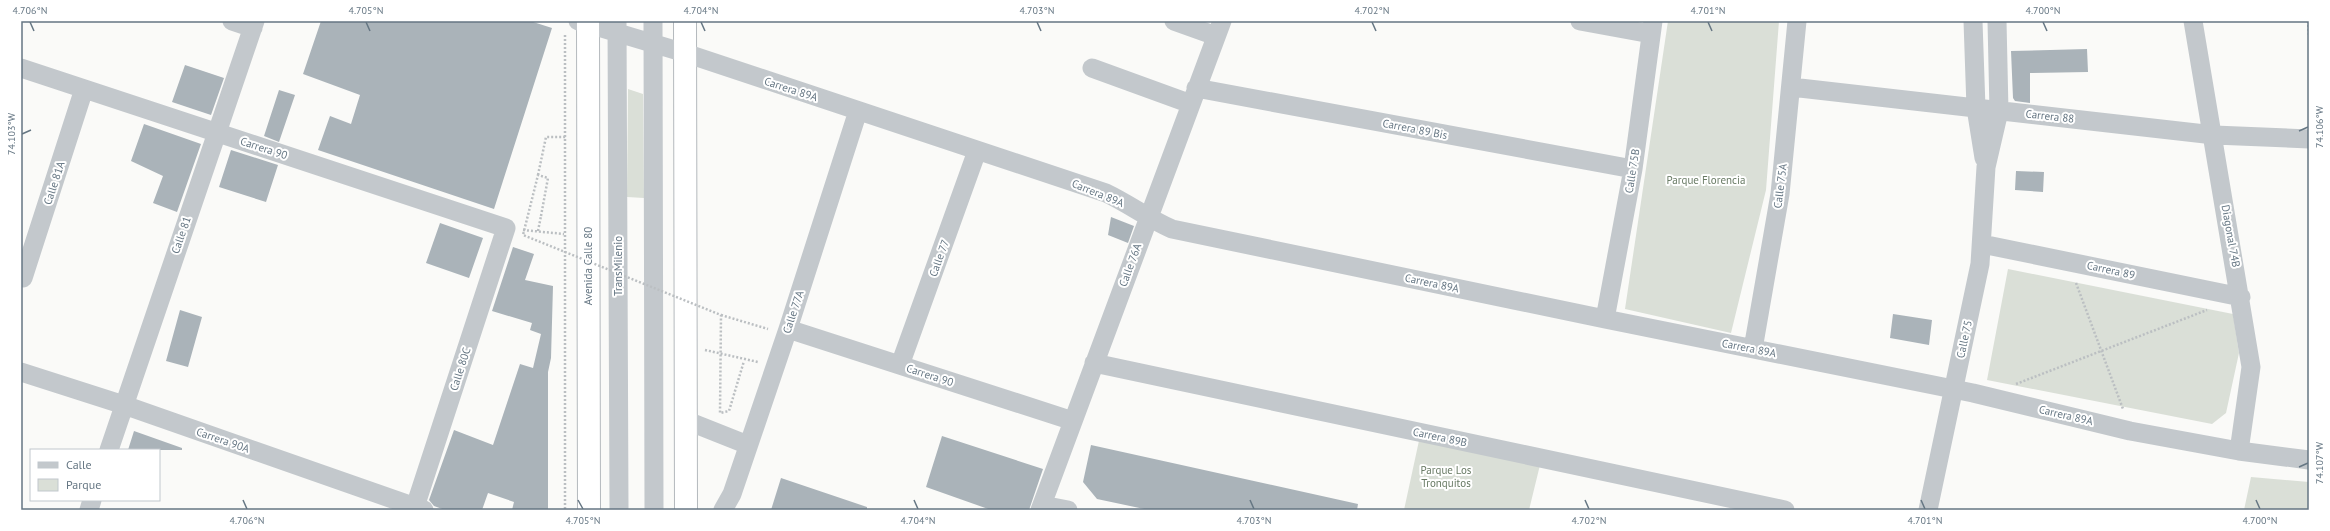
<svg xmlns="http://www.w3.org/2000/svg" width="2330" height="531" viewBox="0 0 2330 531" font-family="'PT Sans',sans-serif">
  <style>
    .green { fill: #dadfd7 }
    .building { fill: #aab3b9 }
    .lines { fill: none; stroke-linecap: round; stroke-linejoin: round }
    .highway-casing { stroke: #b4b9bd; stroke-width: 24 }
    .path { stroke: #bbbfc2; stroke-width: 2.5; stroke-dasharray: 2 2; stroke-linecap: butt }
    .minor { stroke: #c3c8cc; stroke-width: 19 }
    .highway { stroke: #fff; stroke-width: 22 }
    .path-bridge { stroke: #bbbfc2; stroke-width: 2.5; stroke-dasharray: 2 2; stroke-linecap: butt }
    .ticks { fill: none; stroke: #657683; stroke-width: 1.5 }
    .labels { text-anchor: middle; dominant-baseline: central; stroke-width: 4; stroke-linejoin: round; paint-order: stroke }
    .street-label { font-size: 11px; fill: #657683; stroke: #fff }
    .park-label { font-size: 11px; fill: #687a64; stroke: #fff }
    .neatline { fill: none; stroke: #657683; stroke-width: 1.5 }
    .ticks-label { font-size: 10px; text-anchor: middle; fill: #657683 }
  </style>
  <rect width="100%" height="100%" fill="#fafaf8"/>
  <path class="green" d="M1668,21H1779L1766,190L1731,333L1625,309Z
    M628,89L643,94L644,198L627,197Z
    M2008,269L2233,314L2239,353L2226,413L2212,424L1987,380Z
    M1420,436L1540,465L1529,510H1404Z
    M2251,477L2309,482V510H2244Z"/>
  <path class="building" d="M321,21H530L552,28L494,209L318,150L330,116L351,124L360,95L303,74Z
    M2087,49L2088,72L2030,73V103L2015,101L2013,98L2011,51Z
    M185,65L224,78L211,115L172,102Z
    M279,90L295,95L279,142L264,136Z
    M144,124L201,144L177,212L153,203L163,176L131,161Z
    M231,150L278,165L266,202L219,187Z
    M2016,171L2044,172L2043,192L2015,190Z
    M1111,217L1134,226L1128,243L1108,235Z
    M440,223L483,238L469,278L426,263Z
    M513,247L534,254L525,280L553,286L551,358L548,372V510H512L514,502L488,493L482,510H445L434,506L429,500L454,430L493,445L520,364L533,368L541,334L530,330L532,323L492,311Z
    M180,310L202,317L188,367L166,361Z
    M1893,314L1932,320L1929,345L1890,338Z
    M134,431L182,448V450H128Z
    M942,436L1043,469L1029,510H991L926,487Z
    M1091,445L1358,504L1357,510H1149L1097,499L1083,482Z
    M781,478L867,507V510H771Z"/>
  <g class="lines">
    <defs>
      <path id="highway" d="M588,21L589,510
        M685,21L686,510"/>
    </defs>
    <use href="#highway" class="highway-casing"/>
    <path class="path" d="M2308,21L2309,36
      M565,35V510
      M538,175L546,137H567
      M523,230L564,234
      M538,231L541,216
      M2076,283L2123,409
      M721,315L768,329
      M705,350L758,362
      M2016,384L2207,310"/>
    <path class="minor" d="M232,21L253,28
      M578,21L685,53L1106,193C1129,204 1149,219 1172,229L1605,319L1973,393L2130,431L2239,451L2309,460
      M617,21L619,510
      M653,21L654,510
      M1174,21L1216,36
      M1580,21L1651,34
      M1973,21L1976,108L1984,158
      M2193,21L2251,367L2239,451
      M21,68L506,228L414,510
      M1092,68L1191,104
      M1791,87L2214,135L2309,139
      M1196,88L1633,169
      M1982,244L2241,297
      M23,278L84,89
      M1605,319L1633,169L1653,21
      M788,329L1073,421
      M1753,349L1780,194L1797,21
      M1094,363L1785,510
      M900,365L977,151
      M21,372L124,405L424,510
      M685,420L748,445
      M109,450L255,21
      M1042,505L1068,510
      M89,510L92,500
      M723,510L732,494L788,329L858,111
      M1040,510L1222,21
      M1928,510L1980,264L1986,167L1999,111L1997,21"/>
    <use href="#highway" class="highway"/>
    <path class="path-bridge" d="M541,216L548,178L538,175L523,235L721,315L720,413L729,411L744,361"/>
  </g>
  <path class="ticks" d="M30,22L34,31M366,22L370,31M701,22L705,31M1037,22L1041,31M1372,22L1376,31M1708,22L1712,31M2043,22L2047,31M2299,131L2308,127M22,134L31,130M2299,467L2308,463M243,500L247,509M578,500L583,509M914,500L918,509M1250,500L1254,509M1585,500L1589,509M1921,500L1925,509M2256,500L2260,509"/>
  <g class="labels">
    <g class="street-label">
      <text transform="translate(791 89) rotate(18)">Carrera 89A</text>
      <text transform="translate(2050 116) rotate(6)">Carrera 88</text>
      <text transform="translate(1415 129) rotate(11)">Carrera 89 Bis</text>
      <text transform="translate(264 148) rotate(18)">Carrera 90</text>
      <text transform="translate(1632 171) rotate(-81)">Calle 75B</text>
      <text transform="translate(54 183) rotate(-72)">Calle 81A</text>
      <text transform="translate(1780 186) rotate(-83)">Calle 75A</text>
      <text transform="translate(1098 193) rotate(22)">Carrera 89A</text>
      <text transform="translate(181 235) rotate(-71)">Calle 81</text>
      <text transform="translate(2231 236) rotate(80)">Diagonal 74B</text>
      <text transform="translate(939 258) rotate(-70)">Calle 77</text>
      <text transform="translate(1130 265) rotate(-70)">Calle 76A</text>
      <text transform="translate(588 266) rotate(-90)">Avenida Calle 80</text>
      <text transform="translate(618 266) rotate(-90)">TransMilenio</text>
      <text transform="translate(2111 270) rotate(12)">Carrera 89</text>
      <text transform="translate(1432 283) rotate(12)">Carrera 89A</text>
      <text transform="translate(793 312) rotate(-72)">Calle 77A</text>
      <text transform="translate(1964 339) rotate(-78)">Calle 75</text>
      <text transform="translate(1749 348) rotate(11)">Carrera 89A</text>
      <text transform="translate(460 369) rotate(-72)">Calle 80C</text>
      <text transform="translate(930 375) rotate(18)">Carrera 90</text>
      <text transform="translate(2066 415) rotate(13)">Carrera 89A</text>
      <text transform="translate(1440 437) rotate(12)">Carrera 89B</text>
      <text transform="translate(223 440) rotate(19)">Carrera 90A</text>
    </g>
    <g class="park-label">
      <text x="1706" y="180">Parque Florencia</text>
      <text x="1446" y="470">Parque Los<tspan x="1446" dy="13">Tronquitos</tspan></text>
    </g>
  </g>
  <rect width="2330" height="531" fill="none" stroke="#ffffff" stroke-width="44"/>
  <rect x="30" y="449" width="130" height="52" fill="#ffffff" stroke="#c1c8cd"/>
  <rect x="38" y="462" width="20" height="6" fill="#c3c8cc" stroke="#c1c8cd"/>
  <text x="66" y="469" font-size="12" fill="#657683">Calle</text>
  <rect x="38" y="479" width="20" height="12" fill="#dadfd7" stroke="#c1c8cd"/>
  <text x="66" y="489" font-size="12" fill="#657683">Parque</text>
  <rect x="22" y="22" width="2286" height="487" class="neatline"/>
  <g class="ticks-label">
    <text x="30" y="14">4.706°N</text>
    <text x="366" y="14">4.705°N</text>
    <text x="701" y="14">4.704°N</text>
    <text x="1037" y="14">4.703°N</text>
    <text x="1372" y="14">4.702°N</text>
    <text x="1708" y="14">4.701°N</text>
    <text x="2043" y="14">4.700°N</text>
    <text transform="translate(2319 127) rotate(-90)" y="4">74.106°W</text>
    <text transform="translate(11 134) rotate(-90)" y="4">74.103°W</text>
    <text transform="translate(2319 463) rotate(-90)" y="4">74.107°W</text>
    <text x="247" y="524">4.706°N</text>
    <text x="583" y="524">4.705°N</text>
    <text x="918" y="524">4.704°N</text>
    <text x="1254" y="524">4.703°N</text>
    <text x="1589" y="524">4.702°N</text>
    <text x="1925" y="524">4.701°N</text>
    <text x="2260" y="524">4.700°N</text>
  </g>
</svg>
